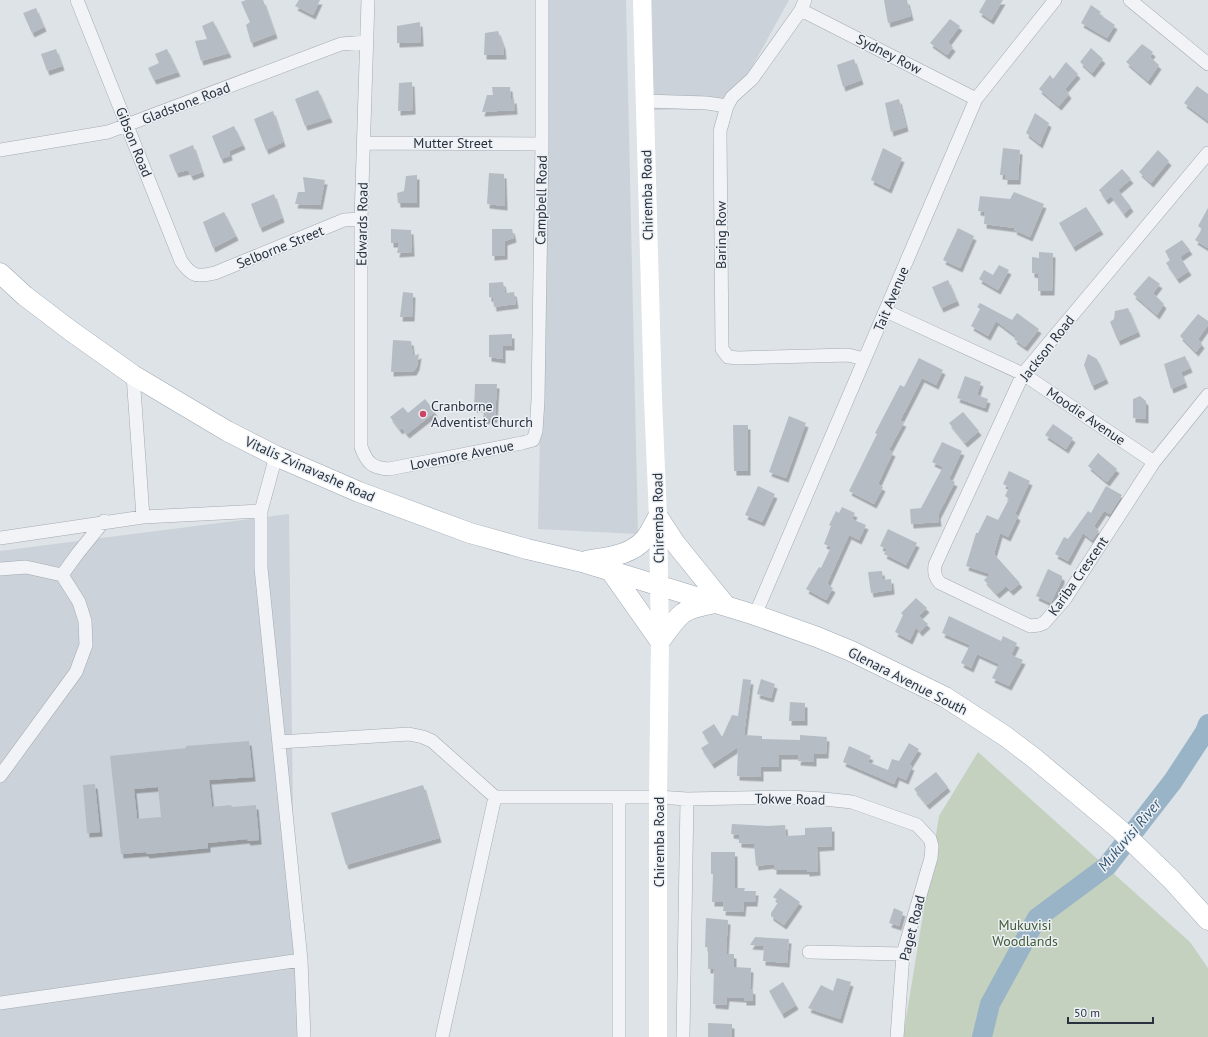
<svg xmlns="http://www.w3.org/2000/svg" width="1208" height="1037" viewBox="0 0 1208 1037" font-family="'PT Sans',sans-serif">
  <style>
    .built { fill: #ccd2d9 }
    .green { fill: #c5d1bf }
    .lines { fill: none; stroke-linecap: round; stroke-linejoin: round }
    .river { stroke: #99b3c7; stroke-width: 20 }
    .building { fill: #b5bcc4; fill-rule: evenodd; filter: url(#shadow) }
    .street-casing { stroke: #a4aab2; stroke-width: 14 }
    .primary-casing { stroke: #9ea8b3; stroke-width: 21 }
    .street { stroke: #f1f3f6; stroke-width: 13 }
    .secondary { stroke: #fff; stroke-width: 18 }
    .primary { stroke: #fff; stroke-width: 20 }
    .poi-dot { fill: #cc4463; stroke: #edf1f5; stroke-width: 1.5 }
    .labels { text-anchor: middle; dominant-baseline: central; stroke-width: 3; stroke-linejoin: round; paint-order: stroke }
    .street-label { font-size: 14px; fill: #28323e; stroke: #edf1f5 }
    .poi-label { font-size: 14px; fill: #28323e; stroke: #edf1f5; text-anchor: start }
    .park-label { font-size: 14px; fill: #3f5a35; stroke: #edf1f5 }
    .water-label { font-size: 15px; font-style: italic; fill: #325471; stroke: #edf1f5 }
  </style>
  <defs>
    <filter id="shadow"><feDropShadow dx="2.5" dy="4.5" stdDeviation="0" flood-color="#0004"/></filter>
  </defs>
  <rect width="100%" height="100%" fill="#dee3e8"/>
  <path class="built" d="M549,0H626L638,534L538,529Z
    M652,0H789L729,109L653,110Z
    M289,514L294,884L301,1037H0V551Z"/>
  <path class="green" d="M978,752L1190,942L1208,968V1037H903L939,816Z"/>
  <g class="lines">
    <path class="river" d="M982,1037L990,1004L1037,918L1107,866L1173,781L1205,732L1208,724"/>
  </g>
  <path class="building" d="M246,0H263L275,34L251,43L246,25L250,22L241,2Z
    M299,0H320L313,15L295,6Z
    M884,0H907L911,16L888,23Z
    M986,0H1003L991,20L979,12Z
    M1091,5L1101,12L1099,14L1115,25L1107,38L1081,23Z
    M36,8L44,27L32,33L23,13Z
    M950,19L960,26L948,42L953,47L947,55L930,43Z
    M213,21L229,53L201,61L195,41L207,39L202,26Z
    M420,22L421,42L397,43V26Z
    M498,31L503,45L504,55H484L485,33Z
    M1142,44L1153,52L1150,57L1159,65L1148,81L1126,62Z
    M1091,48L1103,59L1092,73L1080,62Z
    M56,49L62,66L47,71L41,54Z
    M167,49L178,72L154,80L148,68L159,63L155,54Z
    M854,59L861,80L843,87L837,65Z
    M1066,62L1078,74L1065,89L1069,94L1059,106L1039,89L1050,75L1053,79Z
    M412,82L413,110L398,111L399,83Z
    M1197,86L1208,94V121L1184,103Z
    M492,87H510L511,99H514L515,110L482,112L487,95H493Z
    M318,90L330,118L305,126L295,99Z
    M899,99L906,127L891,132L885,103Z
    M273,111L283,142L266,150L254,119Z
    M1035,113L1049,123L1040,144L1026,133Z
    M234,126L243,145L229,151L230,156L221,159L212,136Z
    M193,145L202,172L191,176L188,170L176,173L169,155Z
    M883,148L902,158L889,189L871,180Z
    M1003,148L1020,150L1018,180H1005V175H1000Z
    M1158,150L1169,161L1151,183L1139,172Z
    M1122,169L1131,179L1118,190L1131,207L1124,214L1111,196L1106,200L1099,190Z
    M489,173L504,174L505,206L487,204Z
    M417,175V203H398L397,193L404,191L406,176Z
    M303,177L325,180L320,205L295,204L298,192H305Z
    M1014,192L1044,204L1030,237L1014,230L1015,228L984,224L985,212L978,211L980,196L1010,199Z
    M274,194L282,218L260,228L251,204Z
    M1086,207L1101,230L1073,247L1059,223Z
    M1208,208V248L1195,240L1202,229L1198,226Z
    M224,212L236,236L213,248L203,222Z
    M958,228L974,236L960,268L943,260Z
    M391,229L411,230L412,252L397,253L399,243H391Z
    M492,229H512L514,238L505,241V255L492,256Z
    M1182,240L1190,250L1180,257L1189,271L1177,279L1166,263L1170,260L1165,251Z
    M1039,252L1053,253L1052,291H1038V274L1032,273V257L1039,258Z
    M999,265L1009,270L998,290L979,279L984,270L993,275Z
    M1149,276L1160,284L1153,293L1164,304L1157,315L1133,294Z
    M948,280L957,301L941,308L932,287Z
    M503,282L505,293L514,292L516,304L494,307L493,298L489,297V283Z
    M403,292L413,293L412,317H400Z
    M980,303L1012,320L1017,313L1039,329L1025,347L1014,339L1016,336L996,321L988,336L971,326L980,309L977,307Z
    M1128,308L1138,332L1118,341L1110,322L1114,319L1115,311Z
    M1198,314L1208,321V325L1198,339L1202,344L1196,352L1180,336Z
    M512,334V346H503V359L489,357V335Z
    M393,340L411,341L413,356L419,354L417,366L414,371L391,372Z
    M1088,354L1097,359L1106,379L1092,386L1084,365Z
    M1185,356L1190,368L1181,372L1185,383L1171,389L1164,364Z
    M919,358L943,370L936,385L922,378L900,421L904,422L889,450L893,452L878,484L883,487L874,504L849,491L877,434L875,433L900,385L904,387Z
    M965,376L981,382L977,395L988,399L985,408L957,398Z
    M475,384H497L495,418L483,420L484,408H474Z
    M1140,396L1146,401V419L1133,418V399Z
    M425,399L435,412L407,434L402,428L400,430L390,417L403,407L408,413Z
    M963,412L979,431L965,443L949,423Z
    M789,416L806,423L786,478L769,472Z
    M1053,424L1073,438L1066,449L1045,435Z
    M733,425H748V471H734Z
    M942,442L962,451L949,479L955,482L938,515L939,522L911,524L910,509L921,508L943,467L932,462Z
    M1098,453L1117,469L1107,482L1088,466Z
    M1009,471L1030,481L1015,514L1018,516L1008,537L1000,533L994,554L1020,583L1011,591L1006,586L997,594L984,580L990,574L966,566L976,533H978L987,515L998,520L1009,499L1005,496L1009,487L1003,484Z
    M758,486L775,494L762,522L745,515Z
    M1106,486L1122,495L1110,514L1104,511L1094,526L1099,531L1092,540L1083,533L1068,561L1055,554L1064,537L1068,539L1088,511L1091,513Z
    M842,507L855,513L852,519L866,525L859,540L849,535L827,584L833,588L826,600L806,589L819,567L821,568L831,547L824,544L831,526L829,525L836,511L839,513Z
    M888,529L917,543L906,565L884,554L887,549L880,546Z
    M1048,569L1062,576V579L1051,603L1036,596Z
    M882,571L883,580L891,579L892,590L871,593L868,572Z
    M916,598L927,608L919,616L928,624L920,632L916,627L910,640L895,632L903,615L901,613Z
    M949,616L1001,641L1003,636L1017,643L1011,655L1023,660L1009,686L992,678L999,664L977,654L971,668L961,663L970,645L942,633Z
    M743,679L751,680L744,735L762,736V739L800,740V735L827,737L826,754H814V762L798,761L799,755H779V767H761V777L737,776L738,747L712,764L701,748L709,743L702,732L714,724L722,737L732,715L738,716Z
    M761,679L775,684L771,698L757,694Z
    M790,702L805,703V721H789Z
    M249,741L253,777L209,780L212,807L231,805L232,807L256,805L259,840L248,841L247,839L208,843V848L147,854L146,852L121,854L110,756L186,748V746ZM158,787L161,817L137,819L134,789Z
    M909,743L919,749L909,765L912,766L906,780L897,776L894,784L843,762L849,746L871,756L868,762L888,770L892,759L899,761Z
    M936,772L948,787L927,805L914,789Z
    M95,784L100,832L87,833L83,785Z
    M423,785L439,838L346,865L331,813Z
    M732,824L768,826L785,825L786,836L805,835V828L832,827V846L817,847L818,871L807,872V870H774V864L756,866L754,844L739,843V835L731,834Z
    M711,852H735V888H745L744,891H756L755,902H744L743,912L723,911L724,902H712L713,874H711Z
    M780,888L800,902L784,925L771,916V913L779,901L773,897Z
    M894,908L903,912L899,926L889,923Z
    M706,918L728,920L726,954H734V967L751,968L750,989L753,990V1001H744V998L727,997L726,1005L713,1004L714,969H708V947H705Z
    M755,937L789,939L787,963L763,961L764,946L750,945Z
    M837,978L851,982L840,1019L816,1011L808,1008L821,985L833,991Z
    M783,982L796,1005L782,1014L769,991Z
    M708,1023L732,1024V1037H708Z"/>
  <g class="lines">
    <defs>
      <path id="street" d="M77,0L181,261C192,277 197,277 215,273L344,220L361,219
        M368,0L361,219V447C367,463 372,468 389,469L522,443L533,440L536,431L538,400L542,144V0
        M805,0L801,10L752,79L732,97L727,106L720,131L722,349L728,357L738,358L848,355L864,359
        M1130,0L1208,64
        M801,10L976,99
        M645,101L707,103L727,106
        M364,143L542,144
        M0,150L108,132L341,44L367,42
        M1208,153L1023,374L935,565C934,573 935,577 940,583L1030,626L1039,625L1044,623L1065,599L1154,462L1208,395
        M886,311L1023,374L1154,462
        M133,375L143,517
        M276,456L261,511V568L301,960L304,1037
        M0,538L143,517L261,511
        M0,569L26,567L62,575L78,553L104,521
        M755,615L976,99L1055,0
        M279,742L409,734L423,737L432,741L495,797H658L687,799L789,797L824,799L852,802L917,825L930,839L932,846L931,858L903,954L897,1037
        M0,776L76,672L86,645L85,621L79,602L62,575
        M809,952L903,954
        M0,1003L301,960
        M442,1037L495,797
        M619,1037V798
        M683,1037L687,799"/>
      <path id="primary" d="M0,273L25,296L71,331L133,375L227,431L276,456L359,492L470,533L527,549L582,562L755,615L817,637L851,651L945,697L1005,736L1034,758L1119,829L1172,880L1208,920
        M586,561C607,557 630,556 645,539C650,533 654,524 658,517L675,543L726,606
        M610,570L660,641C667,632 674,620 683,613C692,607 704,606 714,603"/>
    </defs>
    <use href="#street" class="street-casing"/>
    <use href="#primary" class="primary-casing"/>
    <use href="#street" class="street"/>
    <path class="secondary" d="M642,0L653,399L658,517L660,641L658,797V1037"/>
    <use href="#primary" class="primary"/>
  </g>
  <circle class="poi-dot" cx="423" cy="414" r="4"/>
  <g class="labels">
    <g class="street-label">
      <text transform="translate(889 54) rotate(27)">Sydney Row</text>
      <text transform="translate(186 103) rotate(-21)">Gladstone Road</text>
      <text transform="translate(134 142) rotate(68)">Gibson Road</text>
      <text x="453" y="143">Mutter Street</text>
      <text transform="translate(647 195) rotate(-91)">Chiremba Road</text>
      <text transform="translate(541 200) rotate(-89)">Campbell Road</text>
      <text transform="translate(362 224) rotate(-89)">Edwards Road</text>
      <text transform="translate(721 235) rotate(-90)">Baring Row</text>
      <text transform="translate(280 247) rotate(-22)">Selborne Street</text>
      <text transform="translate(891 299) rotate(-67)">Tait Avenue</text>
      <text transform="translate(1047 348) rotate(-52)">Jackson Road</text>
      <text transform="translate(1086 416) rotate(34)">Moodie Avenue</text>
      <text transform="translate(462 455) rotate(-11)">Lovemore Avenue</text>
      <text transform="translate(310 469) rotate(24)">Vitalis Zvinavashe Road</text>
      <text transform="translate(658 518) rotate(-91)">Chiremba Road</text>
      <text transform="translate(1078 576) rotate(-55)">Kariba Crescent</text>
      <text transform="translate(908 681) rotate(27)">Glenara Avenue South</text>
      <text transform="translate(790 799) rotate(1)">Tokwe Road</text>
      <text transform="translate(659 842) rotate(-90)">Chiremba Road</text>
      <text transform="translate(912 928) rotate(-76)">Paget Road</text>
    </g>
    <g class="poi-label">
      <text x="431" y="406">Cranborne<tspan x="431" dy="16">Adventist Church</tspan></text>
    </g>
    <g class="park-label">
      <text x="1025" y="925">Mukuvisi<tspan x="1025" dy="16">Woodlands</tspan></text>
    </g>
    <g class="water-label">
      <text transform="translate(1129 835) rotate(-50)">Mukuvisi River</text>
    </g>
  </g>
  <path d="M1068 1017v6h85v-6" fill="none" stroke="#28323e" stroke-width="2"/>
  <text x="1074" y="1017" font-size="12" fill="#28323e" stroke="#edf1f5" stroke-width="3" paint-order="stroke">50 m</text>
</svg>
